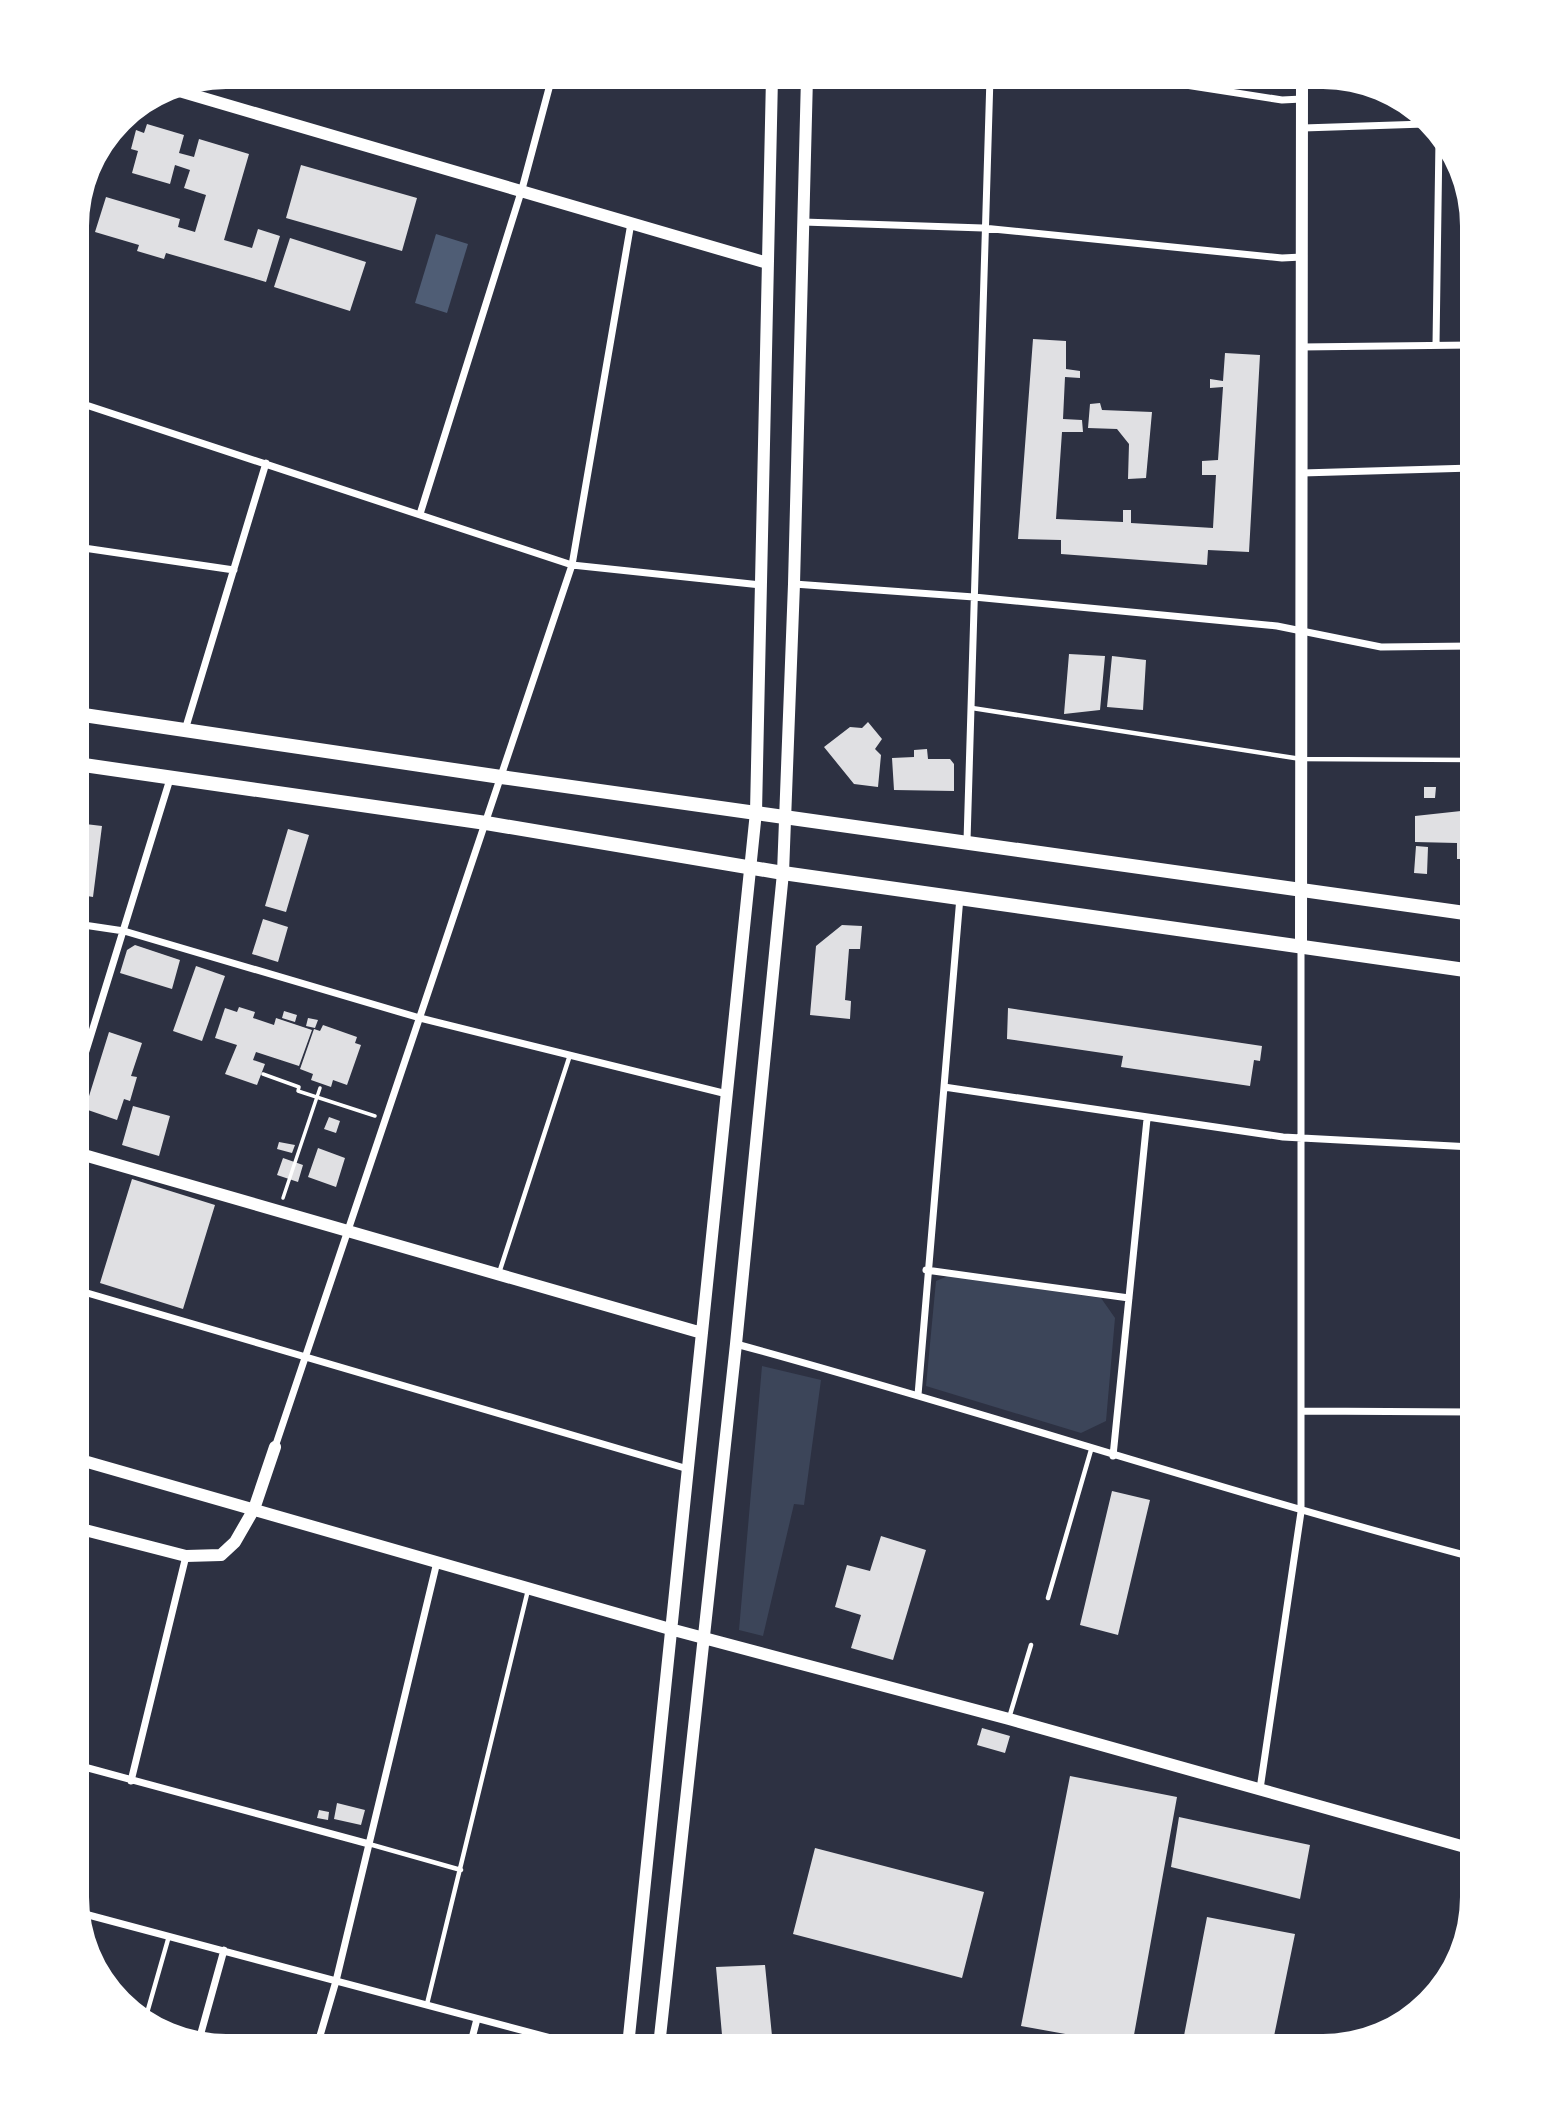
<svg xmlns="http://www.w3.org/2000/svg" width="1549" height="2123" viewBox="0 0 1549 2123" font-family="'Archivo Narrow',sans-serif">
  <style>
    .green { fill: #3c4559 }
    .water { fill: #4f5d75 }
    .building { fill: #e0e0e3 }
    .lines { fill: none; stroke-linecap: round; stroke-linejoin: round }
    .path { stroke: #fff; stroke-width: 3.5 }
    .service { stroke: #fff; stroke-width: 4.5 }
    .minor { stroke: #fff; stroke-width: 7 }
    .tertiary { stroke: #fff; stroke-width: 12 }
    .secondary { stroke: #fff; stroke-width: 14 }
  </style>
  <rect width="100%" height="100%" fill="#2d3142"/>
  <path class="green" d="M948,1276L1101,1298L1115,1318L1106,1421L1081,1433L926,1386L936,1281Z
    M762,1366L821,1380L804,1505L794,1504L763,1636L739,1630Z"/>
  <path class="water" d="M436,234L468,244L447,313L415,303Z"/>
  <path class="building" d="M287,77H328L324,88Z
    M147,124L184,135L179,153L194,157L199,139L249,154L224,240L252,248L258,229L280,236L266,282L166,253L164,259L137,251L139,245L95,232L106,197L180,219L178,227L195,232L206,195L184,188L190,170L175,165L170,184L132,173L138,151L131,149L136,130L144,133Z
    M301,165L417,198L402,251L286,218Z
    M290,238L366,262L350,311L274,287Z
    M1033,339L1066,341V369L1080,371V378L1065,377L1063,419L1082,420L1083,432H1062L1056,519L1123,522V510H1131V523L1213,528L1216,475H1202V461L1218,460L1223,387L1210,388V379L1223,381L1225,353L1260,355L1249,552L1208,550L1207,565L1061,554V540L1018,539Z
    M1100,403L1102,410L1152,412L1146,478L1128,479L1129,444L1117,429L1088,428L1090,404Z
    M1069,654L1105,656L1100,710L1064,714Z
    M1112,656L1146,660L1143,710L1107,707Z
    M868,722L882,739L875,749L881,755L878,787L854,784L824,747L850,727L862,728Z
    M927,749L928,759H950L954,764V791L894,790L892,758L914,757V750Z
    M1469,778H1472V859H1457V843L1415,842V816L1461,811L1462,789H1470Z
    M1424,787H1436L1435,798H1424Z
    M77,823L102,826L93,897L81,895L80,903Z
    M288,829L309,835L286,912L265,906Z
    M1416,846L1428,847L1427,874L1414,873Z
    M263,919L288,927L278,962L252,954Z
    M842,925L862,926L860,949H849L845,1000L851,1001L850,1019L810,1015L816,946Z
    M135,945L180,960L172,989L120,973L127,950Z
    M196,966L225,976L202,1041L173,1031Z
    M239,1007L255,1012L253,1018L274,1025L276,1018L312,1030L299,1066L256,1052L253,1060L265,1064L257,1085L225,1074L237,1045L215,1038L225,1008L237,1012Z
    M1008,1008L1262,1046L1260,1061L1254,1060L1250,1086L1121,1067L1123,1056L1007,1039Z
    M284,1011L297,1015L295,1022L282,1018Z
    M308,1018L318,1020L315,1028L306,1026Z
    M323,1025L357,1037L355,1043L361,1045L347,1085L333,1080L331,1087L311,1080L313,1074L300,1069L314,1029L320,1031Z
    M109,1032L142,1043L131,1076L137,1077L130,1101L124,1099L117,1120L85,1109Z
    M133,1106L170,1116L159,1156L122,1145Z
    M329,1117L340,1121L336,1133L324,1129Z
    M279,1142L295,1145L292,1153L277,1149Z
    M318,1148L345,1158L336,1187L308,1177Z
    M283,1158L303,1165L298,1182L277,1175Z
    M132,1179L215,1205L183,1309L100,1283Z
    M1112,1491L1150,1500L1118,1635L1080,1625Z
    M881,1536L926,1550L893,1660L851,1648L861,1615L835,1607L847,1565L870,1571Z
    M982,1728L1010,1736L1005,1753L977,1745Z
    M1070,1776L1177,1797L1132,2046L1021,2026Z
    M337,1803L365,1810L361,1825L334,1819Z
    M319,1810L329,1812L328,1820L317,1818Z
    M1179,1817L1310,1845L1300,1899L1171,1867Z
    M815,1848L984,1892L962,1978L793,1934Z
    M1207,1917L1295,1934L1272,2046H1182Z
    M765,1965L773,2046H723L716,1967Z
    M1314,2035L1343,2041L1312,2046Z"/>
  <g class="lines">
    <path class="path" d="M263,1074L299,1087L298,1091L375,1116
      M283,1198L320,1088"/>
    <path class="service" d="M972,708L1301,759L1472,760
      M499,1273L570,1055
      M1048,1598L1091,1450
      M1009,1718L1031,1645
      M369,1844L461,1870
      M427,2004L528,1590
      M145,2020L169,1936"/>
    <path class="minor" d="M1134,77L1282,100L1302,99
      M1303,128L1425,124
      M803,222L983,228L1282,258L1302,257
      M1436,345L1439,139
      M1301,347L1472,345
      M77,402L572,565L761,585
      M1302,473L1472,468
      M420,514L522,189L552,77
      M77,547L234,570
      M794,584L974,597L1277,626L1381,647L1472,646
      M185,730L266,463
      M967,841L990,77
      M77,924L124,931L420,1018L727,1094
      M77,1080L170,779
      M944,1087L1283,1137L1472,1147
      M926,1270L1129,1298
      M77,1290L688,1469
      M736,1344C982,1411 1225,1492 1472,1557
      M918,1395L960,897
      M1303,1411L1472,1412
      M275,1447L572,565L631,223
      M1113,1456L1147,1119
      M77,1765L369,1844
      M131,1781L186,1556
      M1260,1789L1301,1512V946
      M81,1913L581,2046
      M199,2040L224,1950
      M317,2046L336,1981L437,1562
      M470,2046L477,2019"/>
    <path class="tertiary" d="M169,88L767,263
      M1301,945L1302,77
      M77,1153L702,1333
      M77,1459L670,1629L1009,1719L1472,1849
      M77,1528L186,1556L221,1555L235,1542L254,1509L275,1447
      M628,2046L756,812L772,77
      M659,2046L736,1344L783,873L794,584L807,77"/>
    <path class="secondary" d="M77,714L501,777L1472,914
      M77,764L486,823L783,873L1472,971"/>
  </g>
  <path d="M0 0H1549V2123H0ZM226 89H1323A137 137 0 0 1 1460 226V1897A137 137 0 0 1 1323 2034H226A137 137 0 0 1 89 1897V226A137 137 0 0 1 226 89Z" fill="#fff" fill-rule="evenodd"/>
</svg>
